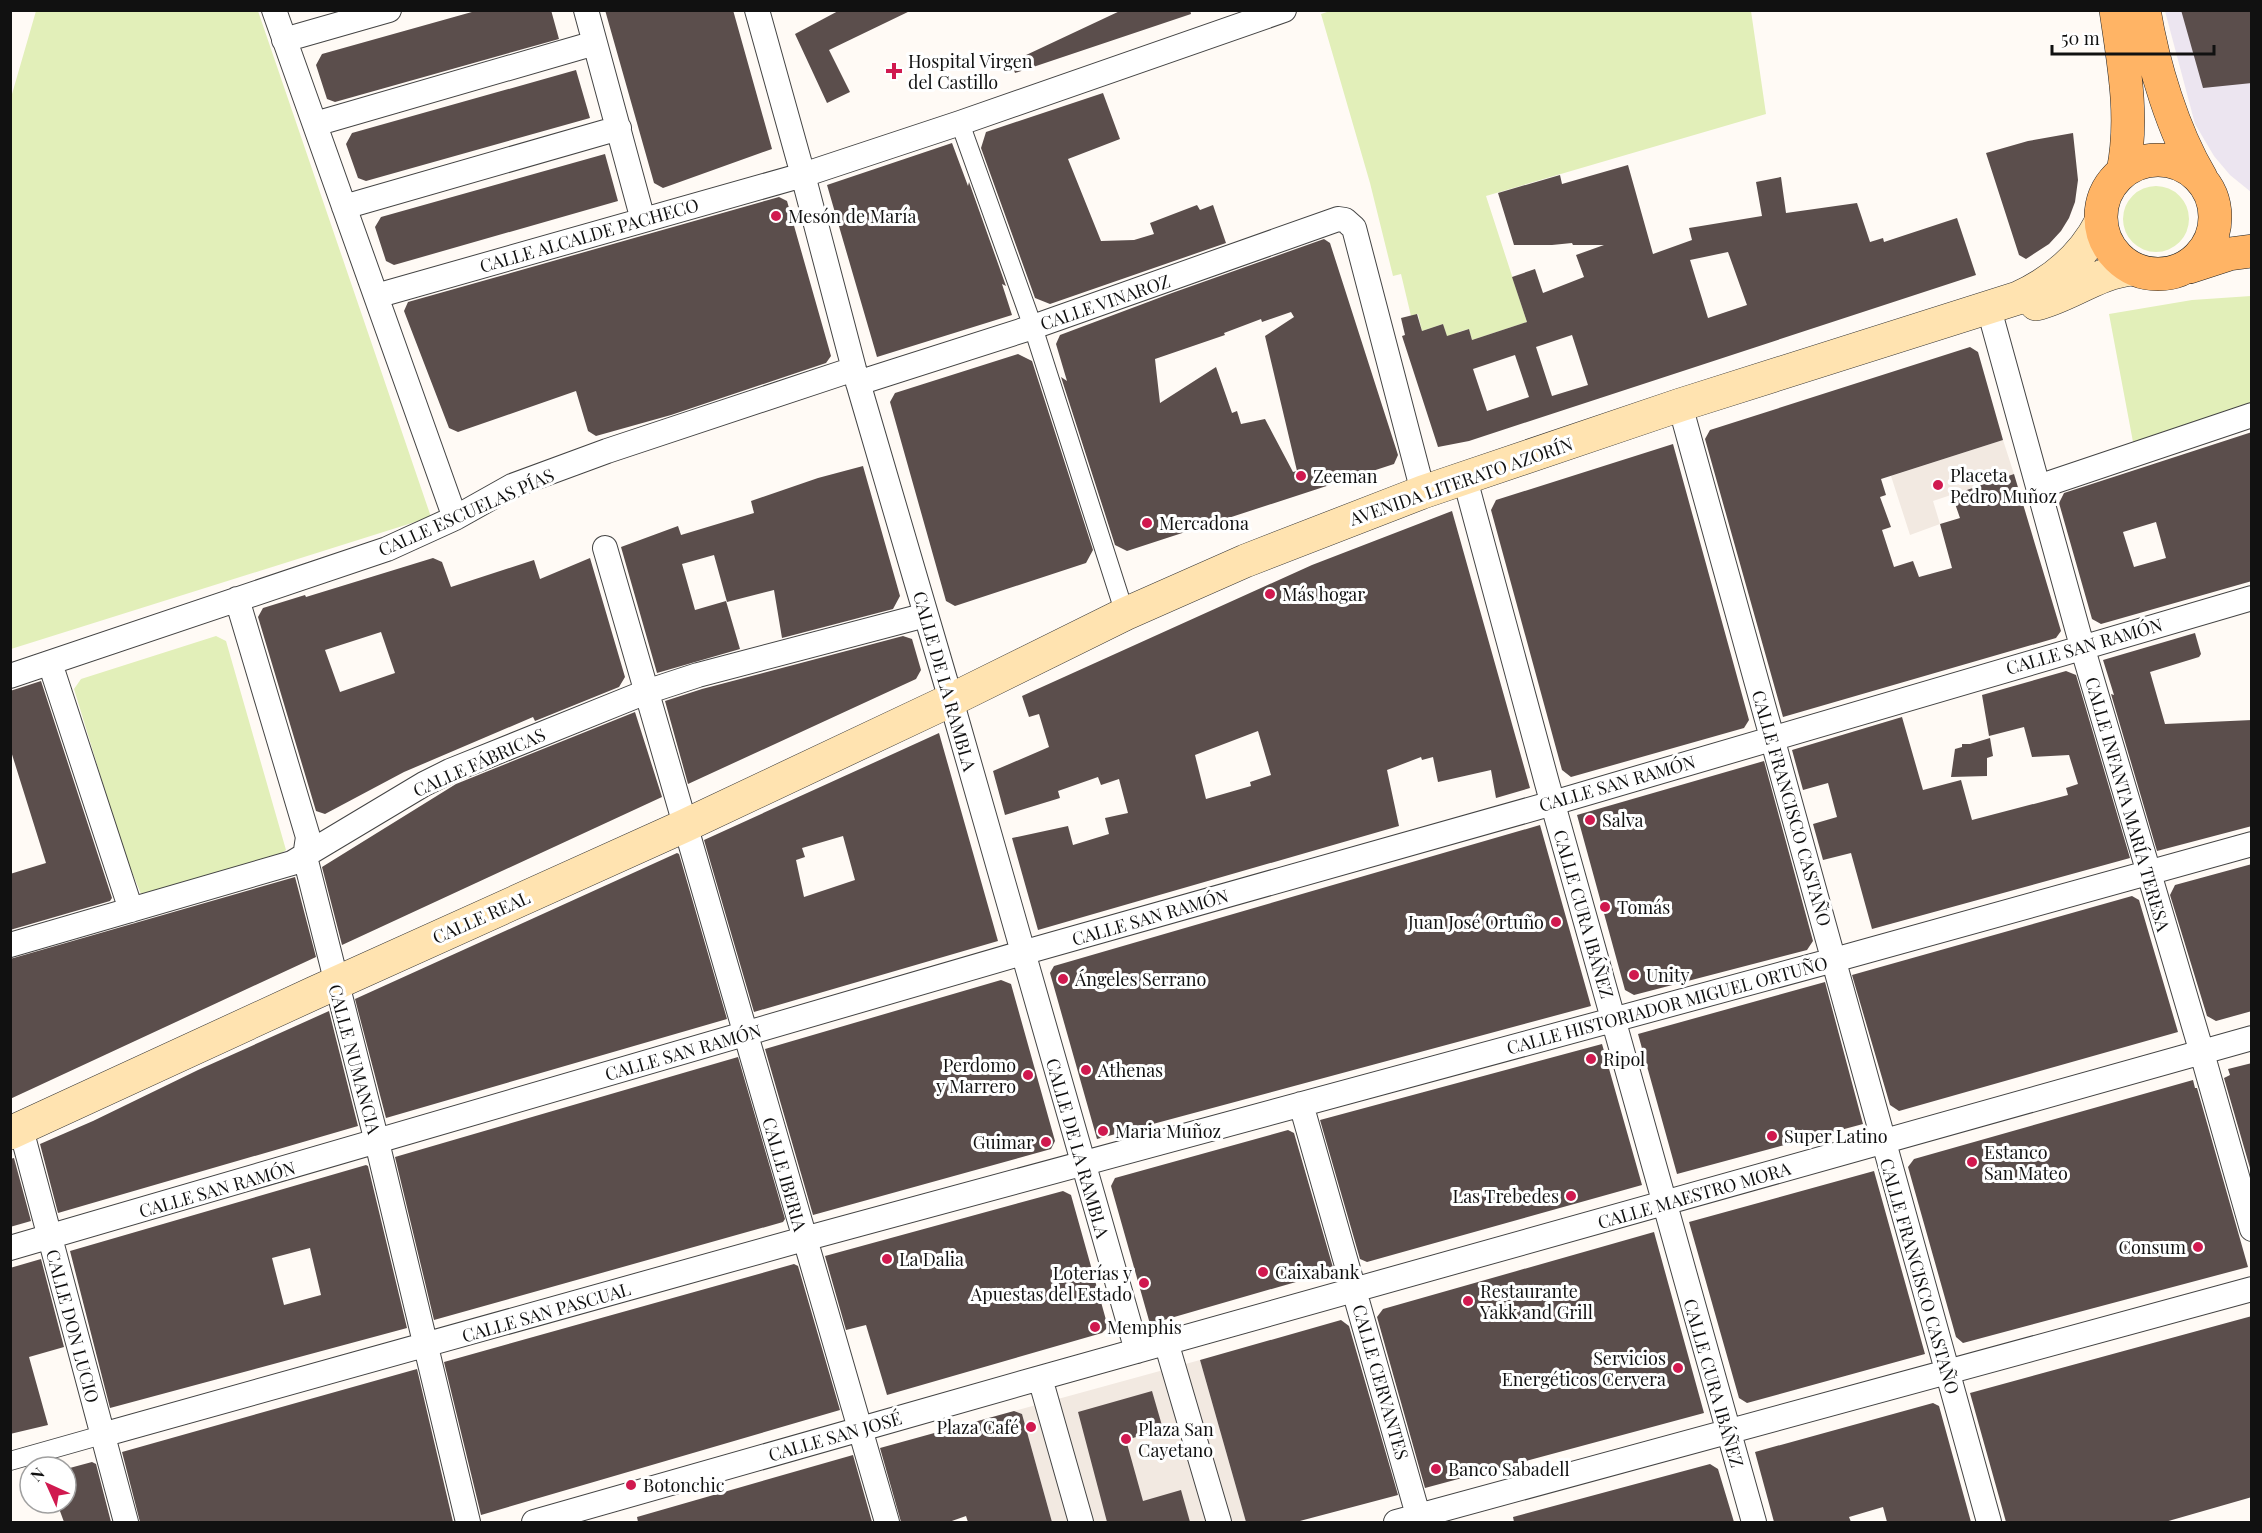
<svg xmlns="http://www.w3.org/2000/svg" width="2262" height="1533" viewBox="0 0 2262 1533" font-family="'Playfair Display',serif">
  <style>
    .industrial { fill: #ece5f0 }
    .green { fill: #e2efb9 }
    .plaza { fill: #f2e9e1 }
    .building { fill: #5b4e4c; fill-rule: evenodd }
    .lines { fill: none; stroke-linecap: round; stroke-linejoin: round }
    .pedestrian-casing { stroke: #444; stroke-width: 20 }
    .minor-casing { stroke: #444; stroke-width: 26 }
    .secondary-casing { stroke: #333; stroke-width: 34 }
    .primary-casing { stroke: #222; stroke-width: 34 }
    .pedestrian { stroke: #fff; stroke-width: 18 }
    .minor { stroke: #fff; stroke-width: 24 }
    .secondary { stroke: #ffe3b0; stroke-width: 33 }
    .primary { stroke: #ffb465; stroke-width: 33 }
    .poi-dot { fill: #d0194f; stroke: #fff; stroke-width: 2 }
    .labels { text-anchor: middle; dominant-baseline: central; stroke-width: 6; stroke-linejoin: round; paint-order: stroke }
    .poi-label { font-size: 18px; fill: #111; stroke: #fff; text-anchor: start }
    .street-label { font-size: 18px; fill: #111; stroke: #fff }
  </style>
  <rect width="100%" height="100%" fill="#fffaf5"/>
  <path class="industrial" d="M2165,11H2251V192L2230,175L2214,156L2195,124Z"/>
  <path class="green" d="M1333,10L1751,11L1766,114L1486,196L1527,322L1472,340L1469,329L1458,332L1450,347L1443,324L1422,331L1418,314L1411,316L1401,274L1393,276L1370,183L1321,14Z
    M36,11H258L431,517L11,649L10,101Z
    M2123 219a33 33 0 1 1 66 0a33 33 0 1 1-66 0Z
    M2251,296V403L2133,442L2109,314L2192,300Z
    M216,636L226,641L286,850L280,854L141,894L124,853L74,689L81,679Z"/>
  <path class="plaza" d="M2003,440L2014,474L1933,501L1940,524L1910,535L1891,476Z
    M1200,1360L1246,1522H1052L1022,1414L1014,1411Z"/>
  <path class="building" d="M479,10H551L559,39L335,102L327,99L316,65L322,54Z
    M605,10H733L772,149L663,188L654,183Z
    M840,10H912L829,50L850,92L827,103L795,34Z
    M1122,10H1190L1191,14L1015,73L1011,62Z
    M2181,10H2252V83L2203,88Z
    M576,70L590,118L366,181L358,178L346,144L352,133Z
    M1103,93L1120,139L1068,159L1101,241L1134,240L1154,234L1150,223L1197,205L1200,210L1213,205L1226,243L1050,304L1035,298L981,148L986,132Z
    M2073,133L2078,180L2075,202L2069,218L2061,231L2049,244L2026,259L2019,255L1986,153L2028,141Z
    M952,143L968,186L969,182L1006,286L1002,284L1012,315L877,357L827,185Z
    M605,154L618,201L394,265L386,261L375,227L381,217Z
    M1628,165L1653,254L1692,240L1689,228L1762,216L1756,182L1781,177L1786,213L1857,203L1870,242L1883,238L1884,242L1957,218L1976,275L1469,441L1438,447L1402,336L1405,335L1401,318L1417,314L1422,331L1443,324L1447,336L1469,329L1472,340L1527,322L1512,277L1535,269L1543,293L1584,277L1576,255L1604,245H1573L1572,243L1552,245H1514L1498,193L1560,175L1562,184ZM1728,252L1747,305L1708,318L1690,260ZM1572,335L1588,385L1552,396L1536,347ZM1515,355L1529,397L1487,411L1473,369Z
    M779,197L787,201L831,356L826,363L671,415L596,436L588,431L576,391L458,432L449,428L404,311L408,302Z
    M1324,239L1330,243L1398,455L1394,464L1127,551L1115,545L1061,377L1067,381L1056,344L1060,335L1172,293ZM1291,312L1294,317L1265,336L1297,471L1293,472L1265,419L1241,424L1237,411L1232,413L1216,367L1160,403L1155,359L1225,335L1224,333L1261,319L1262,322Z
    M1970,347L1978,352L2003,440L1881,479L1886,495L1880,497L1891,527L1882,530L1894,567L1913,561L1919,577L1952,568L1940,524L1960,518L1952,495L2014,474L2061,631L2056,638L1783,717L1705,439L1710,430Z
    M1018,354L1032,361L1093,550L1086,563L955,606L946,601L890,402L895,393Z
    M2252,432V581L2101,624L2092,619L2059,503L2064,493ZM2156,522L2166,558L2134,567L2123,532Z
    M1673,444L1749,720L1744,728L1571,777L1562,770L1491,510L1496,500Z
    M863,466L900,596L893,609L782,638L774,590L727,602L714,555L682,564L695,610L726,601L740,649L657,673L621,547L678,526L681,535L754,513L751,501L818,478Z
    M1452,511L1530,788L1496,798L1491,770L1438,782L1433,757L1422,760L1421,757L1387,770L1399,826L1038,930L1012,838L1068,826L1073,845L1109,834L1105,818L1128,813L1119,779L1101,785L1098,777L1058,791L1060,798L1005,815L993,771L1049,747L1039,714L1029,717L1022,696L1312,565ZM1258,731L1271,775L1250,782L1251,786L1206,799L1195,755Z
    M433,558L442,562L451,587L534,560L540,579L590,558L625,677L619,687L535,721L533,717L404,772L325,814L316,811L258,617L263,608L305,595L306,597ZM381,632L395,673L340,692L325,650Z
    M2195,633L2201,654L2199,657L2150,672L2165,724L2252,720V826L2157,851L2111,694L2114,695L2103,660Z
    M903,636L912,639L921,670L916,679L688,784L665,701L702,689Z
    M2066,671L2076,675L2130,858L1872,929L1851,853L1823,860L1813,824L1837,817L1828,783L1803,790L1792,750L1902,717L1923,790L1961,780L1972,820L2068,795L2066,788L2078,784L2069,755L2032,757L2024,727L1989,736L1982,695Z
    M41,681L112,898L110,901L10,930V874L46,863L10,748V691Z
    M635,712L662,797L342,945L322,867L456,784Z
    M939,733L998,941L754,1012L704,840ZM843,836L855,880L804,897L796,860L805,857L802,848Z
    M1990,738L1993,756L1987,758V776L1951,777L1955,749L1962,747V744H1970Z
    M1764,761L1813,941L1807,950L1634,995L1625,990L1577,815Z
    M1540,825L1591,1006L1097,1139L1050,973L1054,966Z
    M677,853L679,854L727,1019L386,1118L355,999Z
    M2252,864V1011L2216,1021L2207,1016L2170,895L2175,885Z
    M295,877L316,957L10,1099V959Z
    M2132,896L2139,900L2178,1032L1899,1111L1890,1105L1852,975Z
    M1001,980L1011,984L1055,1141L1051,1149L813,1215L765,1049Z
    M1825,982L1863,1124L1677,1174L1638,1034Z
    M329,1011L358,1126L58,1213L40,1144L93,1121L198,1070Z
    M1602,1044L1642,1185L1367,1262L1360,1259L1320,1120Z
    M738,1057L785,1219L783,1222L434,1320L395,1157Z
    M2252,1063V1175L2224,1078L2230,1075L2228,1069Z
    M2193,1080L2195,1088H2197L2248,1267L1963,1343L1956,1337L1908,1167L1914,1159Z
    M1288,1130L1294,1133L1334,1271L1150,1324L1111,1186L1115,1178Z
    M14,1158L31,1221L10,1227V1159Z
    M366,1165L368,1166L407,1328L110,1408L70,1251ZM310,1248L321,1295L284,1305L272,1258Z
    M1874,1171L1925,1354L1747,1403L1739,1398L1689,1222Z
    M1063,1191L1071,1195L1108,1327L1102,1333L887,1395L866,1325L846,1330L825,1256Z
    M1654,1232L1704,1413L1425,1488L1377,1317L1383,1309Z
    M41,1259L64,1347L29,1357L48,1425L10,1434V1268Z
    M794,1264L798,1266L840,1410L481,1515L444,1362Z
    M2252,1316V1497L2165,1522H2006L1970,1393Z
    M1341,1320L1349,1326L1398,1495L1296,1522H1246L1200,1360Z
    M417,1369L453,1522H140L122,1452Z
    M1152,1391L1163,1429L1126,1440L1143,1501L1181,1490L1190,1522H1107L1078,1412Z
    M1933,1403L1939,1406L1971,1522H1887L1883,1507L1849,1517L1851,1522H1774L1755,1452Z
    M1014,1411L1022,1414L1052,1522H968L966,1516L949,1522H901L880,1448Z
    M853,1455L872,1522H638L637,1517Z
    M92,1462L96,1464L111,1522H64L57,1503H66V1469Z
    M1710,1464L1718,1469L1734,1522H1514L1513,1517Z"/>
  <g class="lines">
    <defs>
      <path id="pedestrian" d="M960,123L1033,327L1125,614
        M10,1461L102,1435"/>
      <path id="minor" d="M274,10L455,518
        M586,10L643,220
        M757,10L803,175L854,369L951,700L1137,1351
        M284,40L389,10
        M315,124L595,43
        M344,207L619,128
        M376,296L803,175L960,123L1284,10
        M1989,309L2082,646L2202,1053L2252,1229
        M858,383L1033,327L1338,219L1345,220L1354,228L1423,492
        M1680,405L1989,1522
        M1465,479L1547,783L1754,1522
        M2038,487L2252,415
        M605,548L887,1522
        M237,599L308,837L305,857L377,1142L468,1522
        M50,663L131,910
        M10,676L387,549L455,518L512,486L607,451L854,369
        M10,945L292,863L424,784L450,771L646,692L698,675L926,615
        M1301,1104L1420,1522
        M21,1129L126,1522
        M10,1248L1022,953L1553,803L2252,598
        M1166,1342L1219,1522
        M1040,1378L1081,1522
        M102,1435L804,1239L1834,960L2252,844
        M534,1522L1040,1378L2252,1038
        M1396,1522L2252,1289"/>
      <path id="secondary" d="M2036,304C2069,296 2098,272 2132,269
        M10,1133L314,993L684,826L951,700L1125,614L1245,561L1423,492L1680,405L2018,298C2053,282 2083,257 2101,222"/>
      <path id="primary" d="M2116,10C2124,65 2134,118 2123,172
        M2144,10C2153,65 2173,131 2201,178
        M2101 217a57 57 0 1 1 114 0a57 57 0 1 1-114 0Z
        M2189,267L2229,254L2252,251"/>
    </defs>
    <use href="#pedestrian" class="pedestrian-casing"/>
    <use href="#minor" class="minor-casing"/>
    <use href="#secondary" class="secondary-casing"/>
    <use href="#primary" class="primary-casing"/>
    <use href="#pedestrian" class="pedestrian"/>
    <use href="#minor" class="minor"/>
    <use href="#secondary" class="secondary"/>
    <use href="#primary" class="primary"/>
  </g>
  <g class="poi-dot">
    <path d="M891 62h6v6h6v6h-6v6h-6v-6h-6v-6h6z"/>
    <circle cx="776" cy="216" r="6"/>
    <circle cx="1301" cy="476" r="6"/>
    <circle cx="1938" cy="485" r="6"/>
    <circle cx="1147" cy="523" r="6"/>
    <circle cx="1270" cy="594" r="6"/>
    <circle cx="1590" cy="820" r="6"/>
    <circle cx="1605" cy="907" r="6"/>
    <circle cx="1556" cy="922" r="6"/>
    <circle cx="1634" cy="975" r="6"/>
    <circle cx="1063" cy="979" r="6"/>
    <circle cx="1591" cy="1059" r="6"/>
    <circle cx="1086" cy="1070" r="6"/>
    <circle cx="1028" cy="1075" r="6"/>
    <circle cx="1103" cy="1131" r="6"/>
    <circle cx="1772" cy="1136" r="6"/>
    <circle cx="1046" cy="1142" r="6"/>
    <circle cx="1972" cy="1162" r="6"/>
    <circle cx="1571" cy="1196" r="6"/>
    <circle cx="2198" cy="1247" r="6"/>
    <circle cx="887" cy="1259" r="6"/>
    <circle cx="1263" cy="1272" r="6"/>
    <circle cx="1144" cy="1283" r="6"/>
    <circle cx="1468" cy="1301" r="6"/>
    <circle cx="1095" cy="1327" r="6"/>
    <circle cx="1678" cy="1368" r="6"/>
    <circle cx="1031" cy="1427" r="6"/>
    <circle cx="1126" cy="1439" r="6"/>
    <circle cx="1436" cy="1469" r="6"/>
    <circle cx="631" cy="1485" r="6"/>
  </g>
  <g class="labels">
    <g class="poi-label">
      <text x="908" y="61">Hospital Virgen<tspan x="908" dy="21">del Castillo</tspan></text>
      <text x="788" y="216">Mesón de María</text>
      <text x="1950" y="475">Placeta<tspan x="1950" dy="21">Pedro Muñoz</tspan></text>
      <text x="1313" y="476">Zeeman</text>
      <text x="1159" y="523">Mercadona</text>
      <text x="1282" y="594">Más hogar</text>
      <text x="1602" y="820">Salva</text>
      <text x="1617" y="907">Tomás</text>
      <text x="1544" y="922" text-anchor="end">Juan José Ortuño</text>
      <text x="1646" y="975">Unity</text>
      <text x="1075" y="979">Ángeles Serrano</text>
      <text x="1603" y="1059">Ripol</text>
      <text x="1016" y="1065" text-anchor="end">Perdomo<tspan x="1016" dy="21">y Marrero</tspan></text>
      <text x="1098" y="1070">Athenas</text>
      <text x="1115" y="1131">Maria Muñoz</text>
      <text x="1784" y="1136">Super Latino</text>
      <text x="1034" y="1142" text-anchor="end">Guimar</text>
      <text x="1984" y="1152">Estanco<tspan x="1984" dy="21">San Mateo</tspan></text>
      <text x="1559" y="1196" text-anchor="end">Las Trebedes</text>
      <text x="2186" y="1247" text-anchor="end">Consum</text>
      <text x="899" y="1259">La Dalia</text>
      <text x="1275" y="1272">Caixabank</text>
      <text x="1132" y="1273" text-anchor="end">Loterías y<tspan x="1132" dy="21">Apuestas del Estado</tspan></text>
      <text x="1480" y="1291">Restaurante<tspan x="1480" dy="21">Yakk and Grill</tspan></text>
      <text x="1107" y="1327">Memphis</text>
      <text x="1666" y="1358" text-anchor="end">Servicios<tspan x="1666" dy="21">Energéticos Cervera</tspan></text>
      <text x="1019" y="1427" text-anchor="end">Plaza Café</text>
      <text x="1138" y="1429">Plaza San<tspan x="1138" dy="21">Cayetano</tspan></text>
      <text x="1448" y="1469">Banco Sabadell</text>
      <text x="643" y="1485">Botonchic</text>
    </g>
    <g class="street-label">
      <text transform="translate(589 235) rotate(-16)">CALLE ALCALDE PACHECO</text>
      <text transform="translate(1105 302) rotate(-19)">CALLE VINAROZ</text>
      <text transform="translate(1461 481) rotate(-19)">AVENIDA LITERATO AZORÍN</text>
      <text transform="translate(466 512) rotate(-24)">CALLE ESCUELAS PÍAS</text>
      <text transform="translate(2084 646) rotate(-16)">CALLE SAN RAMÓN</text>
      <text transform="translate(945 681) rotate(74)">CALLE DE LA RAMBLA</text>
      <text transform="translate(479 762) rotate(-24)">CALLE FÁBRICAS</text>
      <text transform="translate(1617 783) rotate(-16)">CALLE SAN RAMÓN</text>
      <text transform="translate(2128 804) rotate(74)">CALLE INFANTA MARÍA TERESA</text>
      <text transform="translate(1792 808) rotate(74)">CALLE FRANCISCO CASTAÑO</text>
      <text transform="translate(1584 914) rotate(74)">CALLE CURA IBÁÑEZ</text>
      <text transform="translate(481 917) rotate(-24)">CALLE REAL</text>
      <text transform="translate(1150 917) rotate(-16)">CALLE SAN RAMÓN</text>
      <text transform="translate(1667 1005) rotate(-15)">CALLE HISTORIADOR MIGUEL ORTUÑO</text>
      <text transform="translate(683 1052) rotate(-16)">CALLE SAN RAMÓN</text>
      <text transform="translate(355 1059) rotate(75)">CALLE NUMANCIA</text>
      <text transform="translate(1078 1148) rotate(74)">CALLE DE LA RAMBLA</text>
      <text transform="translate(785 1174) rotate(74)">CALLE IBERIA</text>
      <text transform="translate(217 1189) rotate(-16)">CALLE SAN RAMÓN</text>
      <text transform="translate(1694 1195) rotate(-16)">CALLE MAESTRO MORA</text>
      <text transform="translate(1920 1276) rotate(74)">CALLE FRANCISCO CASTAÑO</text>
      <text transform="translate(546 1312) rotate(-16)">CALLE SAN PASCUAL</text>
      <text transform="translate(73 1326) rotate(75)">CALLE DON LUCIO</text>
      <text transform="translate(1381 1382) rotate(74)">CALLE CERVANTES</text>
      <text transform="translate(1714 1383) rotate(74)">CALLE CURA IBÁÑEZ</text>
      <text transform="translate(835 1436) rotate(-16)">CALLE SAN JOSÉ</text>
    </g>
  </g>
  <rect width="2262" height="1533" fill="none" stroke="#111111" stroke-width="24"/>
  <g transform="translate(48 1485) rotate(315)"><circle r="28" fill="#ffffff" stroke="#a0a0a0" stroke-width="1.5"/>
  <path d="M0-4.5L10 22L0 15L-10 22Z" fill="#d0194f"/>
  <text y="-9" font-size="16" font-weight="bold" text-anchor="middle" fill="#111111">N</text>
  </g>
  <path d="M2052 45v9h162v-9" fill="none" stroke="#111111" stroke-width="3"/>
  <text x="2061" y="45" font-size="18" fill="#111111" stroke="#ffffff" stroke-width="4.5" paint-order="stroke">50 m</text>
</svg>
